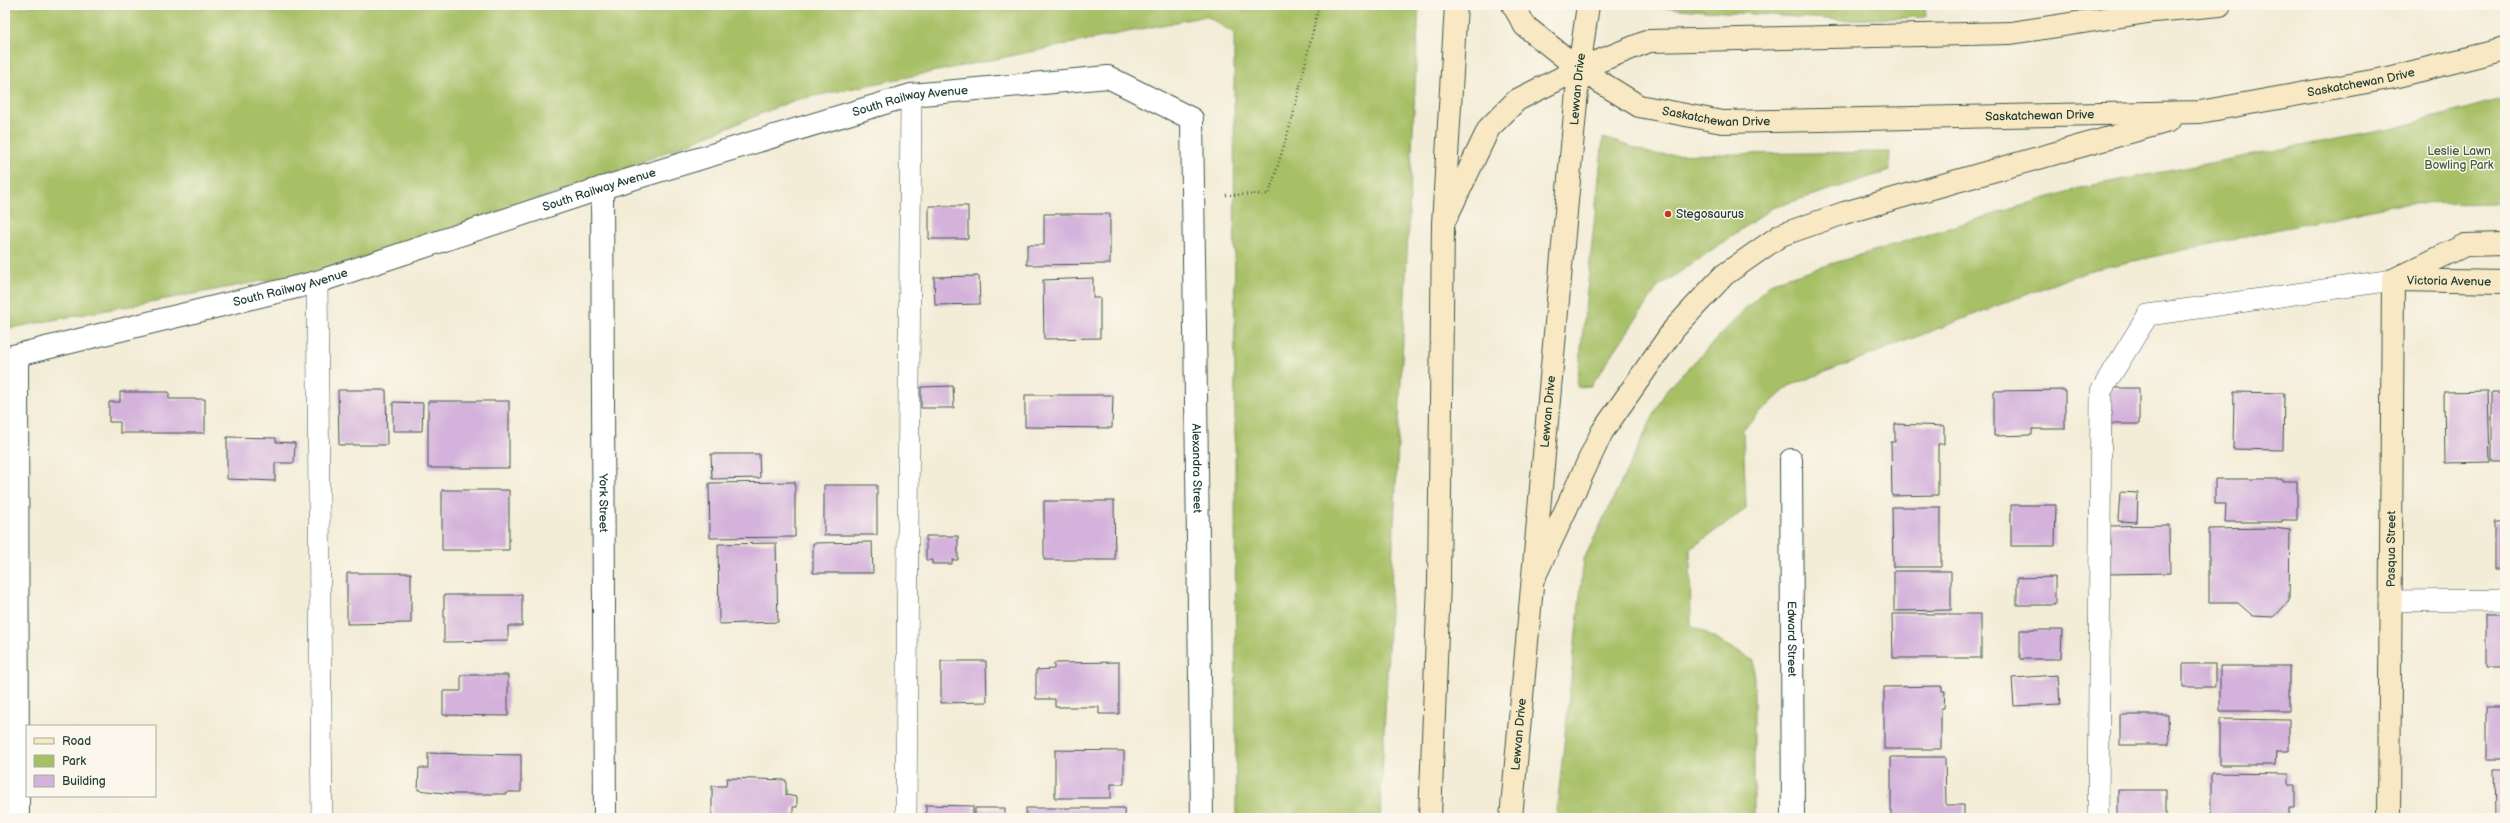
<svg xmlns="http://www.w3.org/2000/svg" width="2510" height="823" viewBox="0 0 2510 823" font-family="'Balsamiq Sans',sans-serif">
  <style>
    .green { fill: #a7c066; stroke: #637e4d }
    .building { fill: #d4b2db }
    .lines { fill: none; stroke-linecap: round; stroke-linejoin: round }
    .lane-casing { stroke: #3f574c; stroke-width: 22 }
    .street-casing { stroke: #3f574c; stroke-width: 24 }
    .secondary-casing { stroke: #3f574c; stroke-width: 24 }
    .path { stroke: #3f574c; stroke-width: 2.5; stroke-dasharray: 1 3; stroke-linecap: butt }
    .lane { stroke: #fff; stroke-width: 21 }
    .street { stroke: #fff; stroke-width: 22 }
    .secondary { stroke: #f8e8c3; stroke-width: 22 }
    .poi-dot { fill: #c8321e; stroke: #fbf7ec; stroke-width: 1.5 }
    .labels { text-anchor: middle; dominant-baseline: central; stroke-width: 3; stroke-linejoin: round; paint-order: stroke }
    .street-label { font-size: 12px; fill: #1f3d34; stroke: #fbf7ec }
    .park-label { font-size: 12px; fill: #415e40; stroke: #fbf7ec }
    .poi-label { font-size: 12px; fill: #1f3d34; stroke: #fbf7ec; text-anchor: start }
  </style>
  <rect width="100%" height="100%" fill="#fbf7ec"/>
  <filter id="ink" filterUnits="userSpaceOnUse"><feTurbulence type="fractalNoise" baseFrequency=".025" numOctaves="2"/><feDisplacementMap in="SourceGraphic" scale="8" xChannelSelector="R" yChannelSelector="G"/><feConvolveMatrix kernelMatrix="1 2 1 2 8 2 1 2 1" color-interpolation-filters="sRGB"/></filter>
  <filter id="wash" filterUnits="userSpaceOnUse"><feTurbulence type="fractalNoise" baseFrequency=".012" numOctaves="4" result="noise"/><feDisplacementMap in="SourceGraphic" scale="16" xChannelSelector="R" yChannelSelector="G"/><feGaussianBlur stdDeviation="0.9" result="paint"/><feColorMatrix in="noise" values="0 0 0 0 0 0 0 0 0 0 0 0 0 0 0 0 0 1.4 0 .05"/><feComposite in="paint" operator="in"/></filter>
  <g filter="url(#wash)">
    <rect width="100%" height="100%" fill="#f3ecd7"/>
    <path class="green" d="M38,5H1419L1380,818H1236L1234,33L1206,16L795,100L607,176L332,268L5,329V10Z
      M1620,5H1925L1926,17L1842,20Z
      M2505,98V203L2395,204L2087,271L1789,386L1743,429L1746,509L1690,549L1691,625L1754,661V818H1556L1584,559L1665,392L1772,282L2083,187L2395,128Z
      M1603,138L1656,155L1890,152L1889,171L1772,208L1657,288L1591,386L1577,387Z"/>
    <g id="blocks">
      <path class="building" d="M929,206H968V239H929Z
        M1044,214H1110V264L1027,265V245H1044Z
        M979,276L980,304L935,305L934,277Z
        M1093,278V298H1100V338L1044,339L1043,280Z
        M953,386L954,408H921V387Z
        M2106,388H2139V424H2106Z
        M338,390H386L387,445H339Z
        M2065,390V429H2032V435L1994,436V391Z
        M2488,391L2490,462L2445,463L2444,392Z
        M120,392H169V399H205V433H120V422H109V402H120Z
        M2234,392L2284,393L2283,450L2233,449Z
        M2492,392H2505V462H2492Z
        M1025,395H1113L1112,428L1025,427Z
        M428,401H509V468H428Z
        M393,402L423,403L422,431H393Z
        M1895,424L1944,426V444H1938V495L1892,496L1891,442H1895Z
        M227,437L276,438V442L295,443L294,463H275V481L227,479Z
        M711,454H759L760,478L712,479Z
        M2215,479H2282V481H2297V520H2282V522H2225L2226,504H2215Z
        M795,482V537L710,538L709,483Z
        M824,485H877V535H824Z
        M442,490H509V550H442Z
        M2120,492L2138,493L2137,522L2118,521Z
        M1044,501H1114L1115,560H1044Z
        M2011,505H2056L2055,546H2011Z
        M1892,507H1941V567H1893Z
        M2494,522H2505V569H2494Z
        M2169,525L2170,573L2108,574L2107,526Z
        M2273,528L2290,530L2289,601L2274,617L2253,616L2238,603H2209V529Z
        M926,536H958V560H952V564H932V560H926Z
        M872,542L873,573H813V543Z
        M776,543L778,622L719,624L718,544Z
        M1894,571H1951V610L1894,611Z
        M347,573H411V623L347,624Z
        M2055,577V605H2017V578Z
        M444,595H522V626H508V641L444,642Z
        M1892,614H1981V658H1893Z
        M2486,614H2505V667H2486Z
        M2020,630H2062L2061,659H2020Z
        M941,661H986L987,702L941,703Z
        M1119,662V714H1099V707H1055V699H1036V670L1054,669V663Z
        M2183,664H2215V687H2183Z
        M2220,666H2289V711H2220Z
        M461,675H508V716L443,715V691H461Z
        M2058,675L2060,704L2014,706L2012,678Z
        M1942,686V691H1945L1944,708H1941V749H1884V687Z
        M2486,707H2505V759H2486Z
        M2120,715H2168L2169,745H2120Z
        M2220,719L2289,720V751H2276L2275,765H2220Z
        M1055,750L1124,751V784H1111V798H1055Z
        M428,753L521,755V792H507V794H453L418,790L419,768H428Z
        M1891,757H1945L1946,805H1964V818H1891Z
        M2494,769H2505V818H2495Z
        M2211,773L2289,774V785H2295V808H2289V818H2211Z
        M727,778L786,780V795L797,797V807H793V818H712V786H726Z
        M2118,790H2166V818H2118Z
        M926,805L973,806V818H926Z
        M975,808H1005V818H975Z
        M1026,808H1124L1125,818H1026Z"/>
    </g>
  </g>
  <g filter="url(#ink)">
    <use href="#blocks" fill-opacity="0" stroke="#3f574c" stroke-width="1"/>
    <g class="lines">
      <defs>
        <path id="lane" d="M317,282L322,818
          M2390,601L2505,600
          M906,818L911,95
          M2098,818L2101,391L2148,315L2393,280"/>
        <g id="street">
          <path id="s1" d="M602,188L605,818"/>
          <path d="M17,356L18,818"/>
          <path id="s2" d="M5,358L317,282L602,188L911,95L1108,77L1192,119L1202,818"/>
          <path id="s3" d="M1791,460L1793,818"/>
        </g>
        <g id="secondary">
          <path id="s4" d="M1513,5L1525,26L1579,69L1639,106L1722,122L2200,112L2389,78L2505,49"/>
          <path d="M1443,224L1489,128L1517,100L1579,69L1649,41L2011,33L2154,11L2220,5"/>
          <path d="M2393,280L2465,245L2505,244"/>
          <path id="s5" d="M2396,280L2505,282"/>
          <path d="M1533,580L1602,432L1674,329L1724,275L1781,235L1844,213L2169,121"/>
          <path d="M1430,818L1439,582L1443,224L1456,5"/>
          <path id="s6" d="M1511,818L1579,69L1588,5"/>
          <path id="s7" d="M2389,818L2393,280"/>
        </g>
      </defs>
      <use href="#lane" class="lane-casing"/>
      <use href="#street" class="street-casing"/>
      <use href="#secondary" class="secondary-casing"/>
      <path class="path" d="M1226,195L1269,194L1293,116L1319,5"/>
      <use href="#lane" class="lane"/>
      <use href="#street" class="street"/>
      <use href="#secondary" class="secondary"/>
    </g>
  </g>
  <circle class="poi-dot" cx="1668" cy="214" r="4"/>
  <g class="labels">
    <g class="street-label">
      <text stroke="none"><textPath href="#s4" startOffset="890">Saskatchewan Drive</textPath></text>
      <text stroke="none"><textPath href="#s6" startOffset="732">Lewvan Drive</textPath></text>
      <text stroke="none"><textPath href="#s2" startOffset="942">South Railway Avenue</textPath></text>
      <text stroke="none"><textPath href="#s4" startOffset="242">Saskatchewan Drive</textPath></text>
      <text stroke="none"><textPath href="#s4" startOffset="566">Saskatchewan Drive</textPath></text>
      <text stroke="none"><textPath href="#s2" startOffset="618">South Railway Avenue</textPath></text>
      <text stroke="none"><textPath href="#s5" startOffset="53">Victoria Avenue</textPath></text>
      <text stroke="none"><textPath href="#s2" startOffset="294">South Railway Avenue</textPath></text>
      <text stroke="none"><textPath href="#s6" startOffset="408">Lewvan Drive</textPath></text>
      <text stroke="none"><textPath href="#s2" startOffset="1585">Alexandra Street</textPath></text>
      <text stroke="none"><textPath href="#s1" startOffset="315">York Street</textPath></text>
      <text stroke="none"><textPath href="#s7" startOffset="269">Pasqua Street</textPath></text>
      <text stroke="none"><textPath href="#s3" startOffset="179">Edward Street</textPath></text>
      <text stroke="none"><textPath href="#s6" startOffset="84">Lewvan Drive</textPath></text>
    </g>
    <g class="park-label">
      <text x="2459" y="151">Leslie Lawn<tspan x="2459" dy="14">Bowling Park</tspan></text>
    </g>
    <g class="poi-label">
      <text x="1676" y="214">Stegosaurus</text>
    </g>
  </g>
  <rect width="2510" height="823" fill="none" stroke="#fbf7ec" stroke-width="20"/>
  <rect x="26" y="725" width="130" height="72" fill="#fbf7ec" stroke="#a3ada2"/>
  <rect x="34" y="738" width="20" height="6" fill="#f8e8c3" stroke="#a3ada2"/>
  <text x="62" y="745" font-size="12" fill="#1f3d34">Road</text>
  <rect x="34" y="755" width="20" height="12" fill="#a7c066" stroke="#a3ada2"/>
  <text x="62" y="765" font-size="12" fill="#1f3d34">Park</text>
  <rect x="34" y="775" width="20" height="12" fill="#d4b2db" stroke="#a3ada2"/>
  <text x="62" y="785" font-size="12" fill="#1f3d34">Building</text>
</svg>
